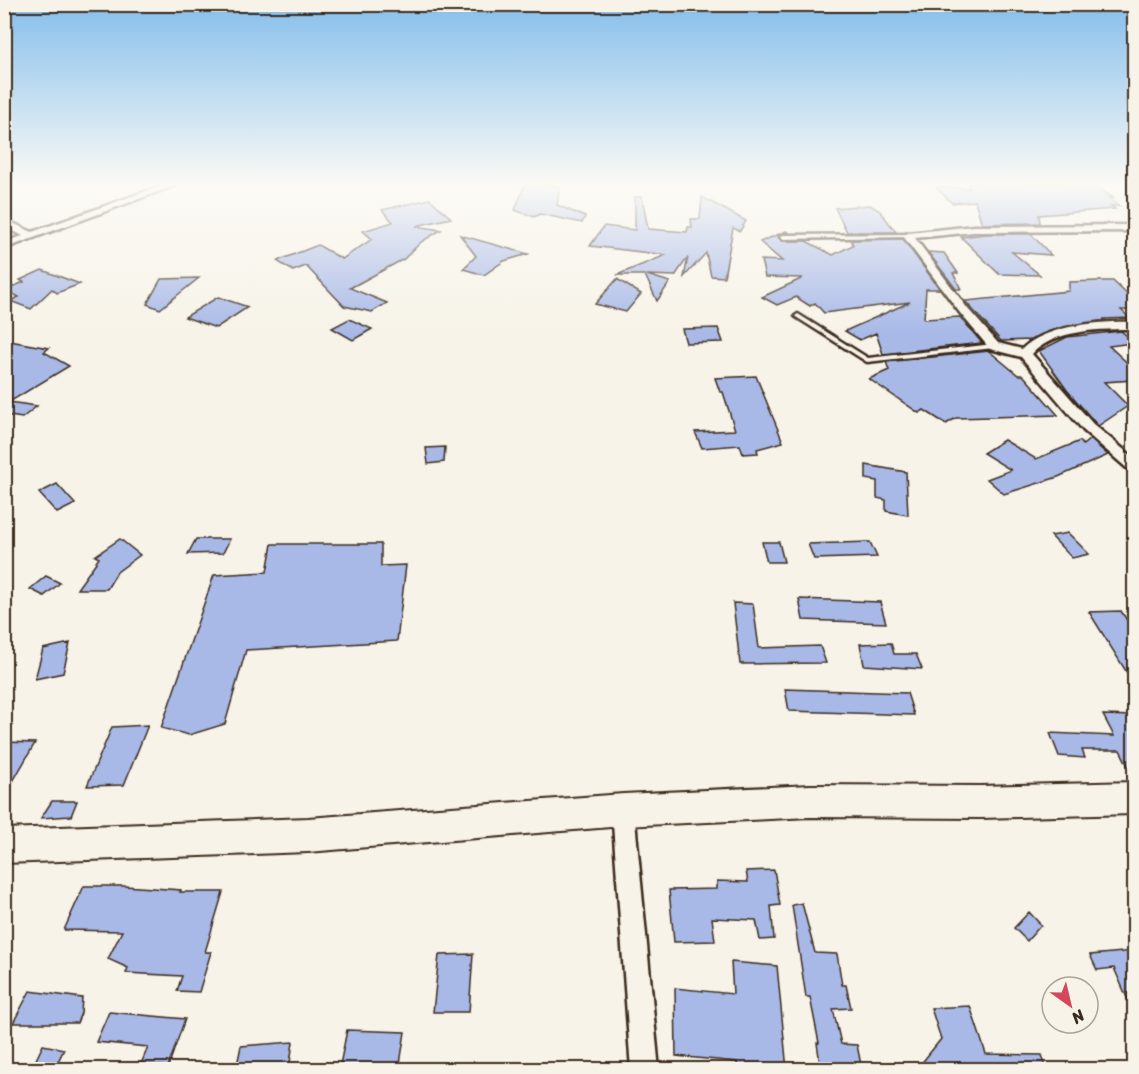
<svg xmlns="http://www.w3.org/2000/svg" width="1139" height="1074" viewBox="0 0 1139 1074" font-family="Sriracha,sans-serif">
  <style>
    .building { fill: #a8b9e8; stroke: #3b2a1e; stroke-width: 1.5 }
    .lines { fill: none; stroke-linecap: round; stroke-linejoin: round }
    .lane-casing { stroke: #3b2a1e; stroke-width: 5 }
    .street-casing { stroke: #3b2a1e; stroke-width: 5 }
    .secondary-casing { stroke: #3b2a1e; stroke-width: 4 }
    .lane { fill: #f7f3e8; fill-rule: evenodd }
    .street { fill: #f7f3e8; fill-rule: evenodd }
    .secondary { fill: #f7f3e8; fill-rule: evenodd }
  </style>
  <rect width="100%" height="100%" fill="#f7f3e8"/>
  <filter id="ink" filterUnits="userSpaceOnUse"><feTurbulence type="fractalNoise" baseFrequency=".0167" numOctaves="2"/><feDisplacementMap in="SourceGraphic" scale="12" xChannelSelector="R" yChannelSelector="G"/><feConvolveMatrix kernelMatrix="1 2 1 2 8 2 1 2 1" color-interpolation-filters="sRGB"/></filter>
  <g filter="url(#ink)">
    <path class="building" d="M968,184H1092L1114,198H1109L1119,206H1111L1115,209L1039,215L1040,223L982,224L975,201L952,203L936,187L969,188Z
      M525,185L560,186L557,205L585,217L582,223L540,214L534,217L515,210Z
      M635,197H642L648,229L687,232L688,227H692L691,219H700L702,197L746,221L740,231L733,228L724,277L711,276L706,253L684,277L688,257L675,276L647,275L670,282L657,301L645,275H617L666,255L590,246L604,226L635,230Z
      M430,199L451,218L416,226L441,230L421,242L404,259L350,288L387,303L372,312L344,306L306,266L293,271L277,261L318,245L342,259L372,239L363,231L393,222L382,210Z
      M870,205L880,211L896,232H847L835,208Z
      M786,231L790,233H783L778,236L782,241H806L833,255L853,245L851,240L903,239L940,289H926L924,319L960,317L982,343L883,354L876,333L860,340L845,331L910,302L824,313L815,303L810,306L796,297L777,305L762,297L803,278L765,277L761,260L782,261L760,242Z
      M986,234H1031L1051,255L1012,252L1040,275L999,274L961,237Z
      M460,235L528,254L504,261L484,275L463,269L476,256Z
      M928,252L944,253L958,273H953L961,289H956Z
      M42,270L80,284L57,293L52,289L31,309L10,301L19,297L5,290L24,282L20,280Z
      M199,278L160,309L147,304L161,279Z
      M617,279L641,294L626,312L595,304Z
      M1098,281H1113L1134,301V310H1121L1130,318L1103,319L1106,320L1059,328L1031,340L1001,341L965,301L1069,291V282Z
      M218,297L248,307L216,328L185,317Z
      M349,319L372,329L353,340L332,328Z
      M718,328L723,342L686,343L682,329Z
      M1121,331L1131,339L1127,340L1132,343L1109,346L1134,369V380L1104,382L1128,406L1098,426L1067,390L1039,351L1067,337Z
      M4,340L49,348L44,352L69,366L9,402L37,406L22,418L4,415Z
      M989,351L1018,375H1023L1058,415L956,418L946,424L924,410L919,413L869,379L889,370L886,362Z
      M756,376L783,442L757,449L758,453L743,454L740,445L702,448L695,432L735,430L723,392H720L715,378Z
      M1090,439L1108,455L1058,477L1004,494L987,479L1011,470L983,453L1004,440L1036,459L1080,441L1083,445Z
      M445,447L444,462L428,464L426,448Z
      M866,465L906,472L908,515L886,511V500L877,498V481L866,479Z
      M57,484L75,504L57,513L39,493Z
      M1068,533L1089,554L1072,558L1051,536Z
      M120,539L140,555L117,572L107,589H77L99,558L95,556Z
      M196,539H230L223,553L188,554Z
      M762,542H779L784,562H767Z
      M870,542L877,557L814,559L808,544Z
      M272,544H381V566L406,565L397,641L246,650L225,724L189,735L161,728L214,575L267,572Z
      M46,576L60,583L44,596L30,589Z
      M799,599L880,602L886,623L803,620Z
      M733,603L753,604L759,648L820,646L826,663L740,664Z
      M1121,611L1134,631V684L1089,612Z
      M70,643L63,673L35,679L43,649Z
      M891,643L894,654H916L922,669L864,665L860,644Z
      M785,689L907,693L914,715L789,711Z
      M1103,715L1134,716V778L1120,750H1082L1085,758L1059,756L1050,733L1114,736Z
      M148,725L124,785L87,786L112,727Z
      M4,742L35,743L4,797Z
      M52,801H77L71,816L41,818Z
      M774,870L780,905L771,906L774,939L760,940L756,920L712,918L715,941L674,942L669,890L717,889V881L748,882L746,871Z
      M84,886H124L181,890L180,892H223L205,952H211L199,992L177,991L182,976L126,973L128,968L108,959L122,931L64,930Z
      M802,903L815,953L837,954L842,985H846L851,1008L833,1009L841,1044L857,1045L862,1070H821L817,1043H819L810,997H806L792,905Z
      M1029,912L1041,925L1027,941L1014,928Z
      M1134,951V1014L1114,968L1097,970L1090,955Z
      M473,954L469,1012H433L439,955Z
      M731,962L777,966L787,1070H737V1062L676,1056L675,988L733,994Z
      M30,991L82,998L81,1013L77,1023H13Z
      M970,1006L986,1054L1042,1055L1047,1070H916L941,1039L931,1008Z
      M109,1012L185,1019L168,1067L141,1064L148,1047L96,1042Z
      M347,1030L405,1032L399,1070H339Z
      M293,1042L289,1070H236L241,1046Z
      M43,1045L64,1049L54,1070H31Z"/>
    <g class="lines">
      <defs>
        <path id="lane" d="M908,234L910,235V237L783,239L780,237L783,235Z
          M798,314L868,358L994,344L997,346L994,348L867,362L796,317L795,316Z"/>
        <path id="street" d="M166,184H179L4,249V242L23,236L4,226V219L32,232Z
          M1134,225V231L974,232L915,238L968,309L998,343L1022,349C1046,325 1102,321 1134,322V329C1102,329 1055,329 1032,354L1093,424L1134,458V471L1129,470L1083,430L1021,357L990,349L960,313L903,236L908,233L974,226Z
          M623,799L631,802L634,810L659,1070H631L612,810L615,802Z"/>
        <path id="secondary" d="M1134,782V814L981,818L810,817L623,826L308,852L4,863V829L308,818L623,794L810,785L981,786Z"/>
      </defs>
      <use href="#lane" class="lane-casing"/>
      <use href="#street" class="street-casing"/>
      <use href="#secondary" class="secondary-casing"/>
      <use href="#lane" class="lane"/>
      <use href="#street" class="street"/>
      <use href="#secondary" class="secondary"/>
    </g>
  </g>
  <linearGradient id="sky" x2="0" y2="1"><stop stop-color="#85beec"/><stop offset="0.55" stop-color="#fbfaf5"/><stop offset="1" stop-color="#fbfaf5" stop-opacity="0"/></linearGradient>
  <rect width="1139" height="334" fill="url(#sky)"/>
  <rect width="1139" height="1074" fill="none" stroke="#f7f3e8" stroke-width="24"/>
  <rect x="12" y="12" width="1115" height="1050" fill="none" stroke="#3b2a1e" stroke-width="2" filter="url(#ink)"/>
  <g transform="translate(1070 1005) rotate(146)"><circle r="28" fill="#f7f3e8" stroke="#aca397" stroke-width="1.5"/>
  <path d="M0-4.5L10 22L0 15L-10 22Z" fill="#d1495b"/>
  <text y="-9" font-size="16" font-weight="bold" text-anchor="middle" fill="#3b2a1e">N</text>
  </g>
</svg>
